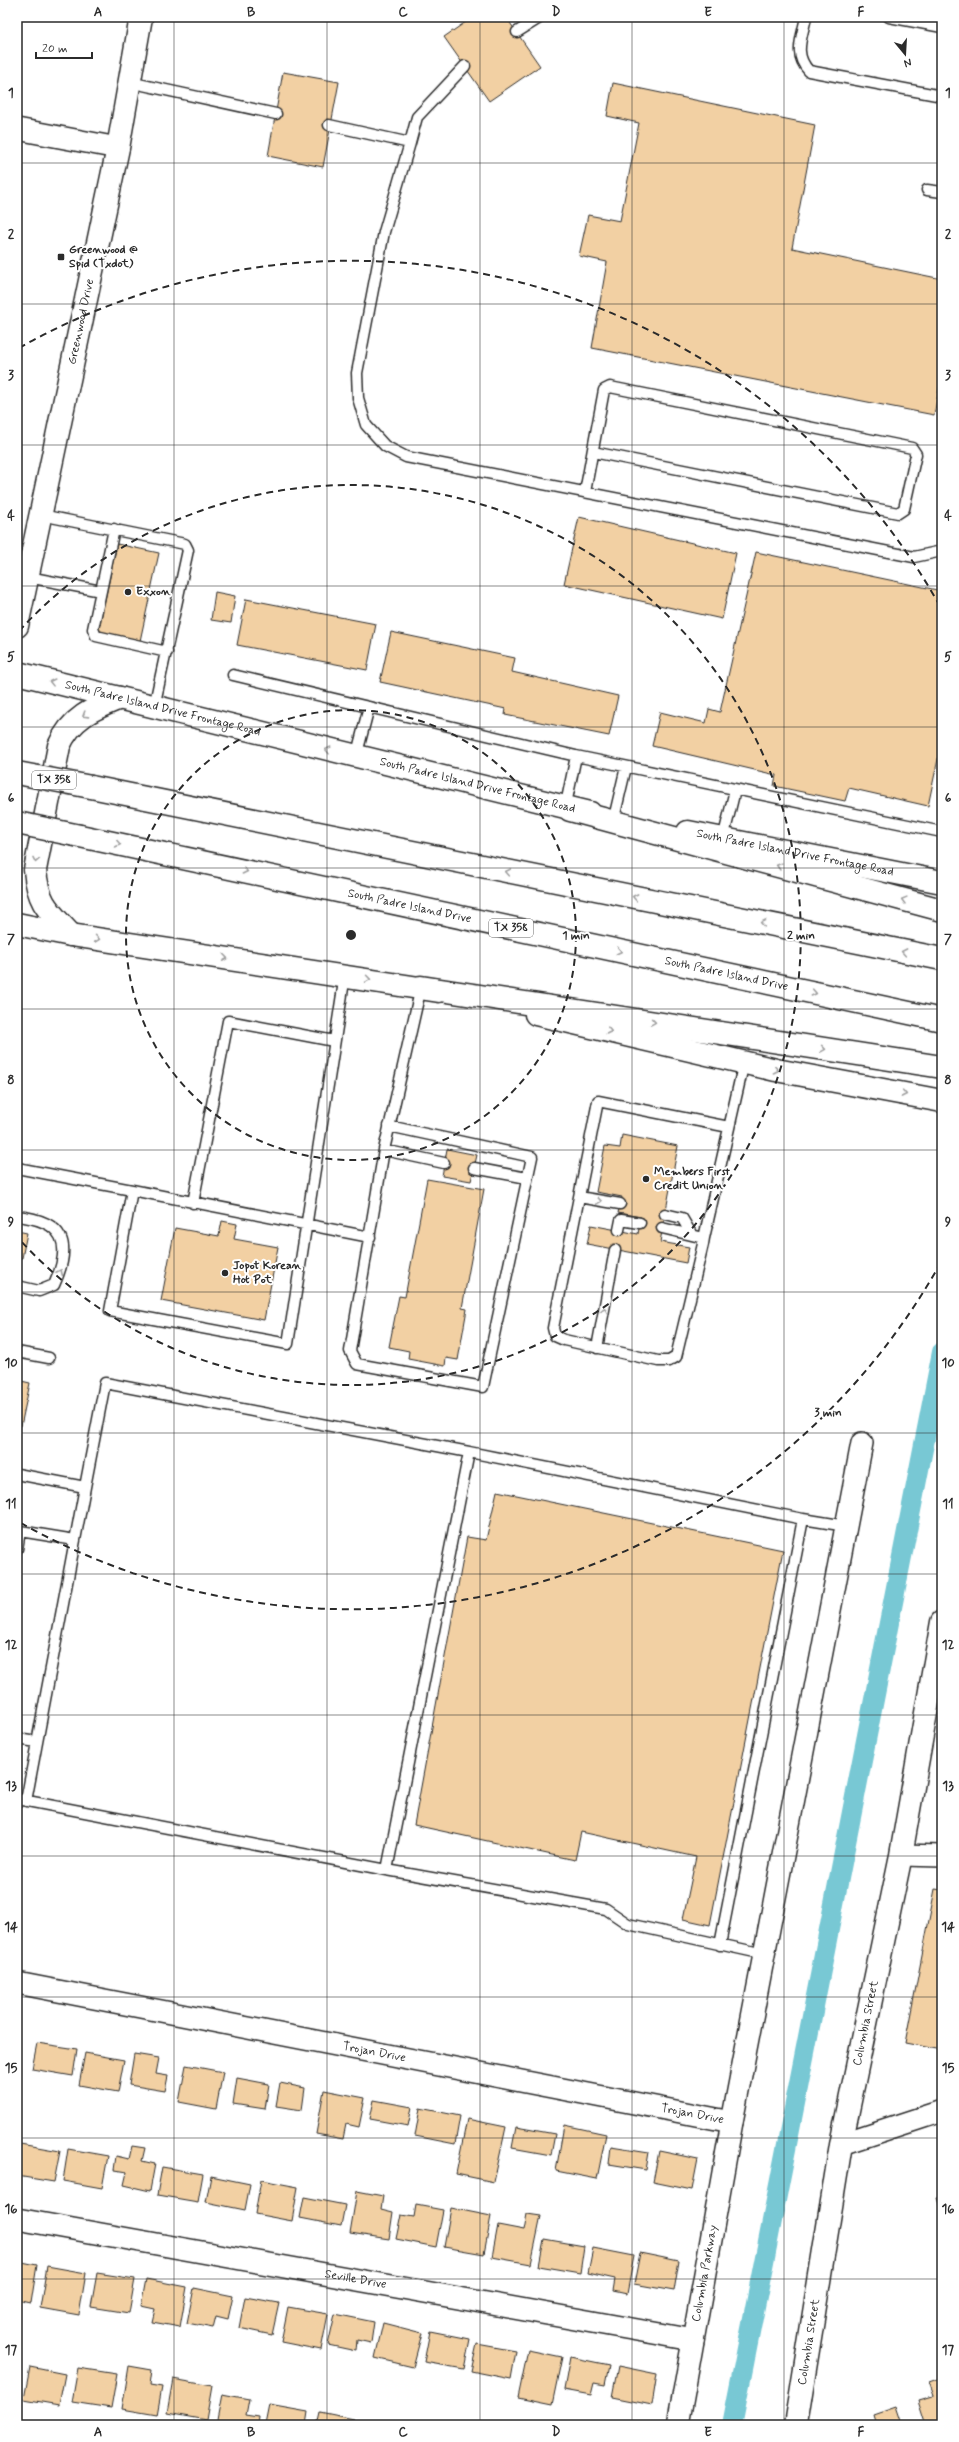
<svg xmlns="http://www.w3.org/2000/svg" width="959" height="2442" viewBox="0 0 959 2442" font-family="Mynerve,sans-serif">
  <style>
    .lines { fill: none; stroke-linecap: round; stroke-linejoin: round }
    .canal { stroke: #78c8d4; stroke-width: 20 }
    .building { fill: #f2d0a3; stroke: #2b2b2b }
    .lane-casing { stroke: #2b2b2b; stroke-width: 13 }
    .street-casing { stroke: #2b2b2b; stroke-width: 24 }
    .secondary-casing { stroke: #2b2b2b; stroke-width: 25 }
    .highway-casing { stroke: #2b2b2b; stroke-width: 25 }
    .lane { stroke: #fff; stroke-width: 10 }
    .street { stroke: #fff; stroke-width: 21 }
    .secondary { stroke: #fff; stroke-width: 22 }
    .highway { stroke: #fff; stroke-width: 22 }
    .highway-bridge-casing { stroke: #2b2b2b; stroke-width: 25; stroke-linecap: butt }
    .highway-bridge { stroke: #fff; stroke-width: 22 }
    .oneway { stroke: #a0a0a0 }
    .grid { fill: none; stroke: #2b2b2b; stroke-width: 1; stroke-opacity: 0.55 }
    .ring { fill: none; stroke: #2b2b2b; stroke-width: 2; stroke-dasharray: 7 5 }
    .poi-dot { fill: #2b2b2b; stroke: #fff; stroke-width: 1.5 }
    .labels { text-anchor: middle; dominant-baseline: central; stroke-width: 4; stroke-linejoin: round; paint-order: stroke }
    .shield { fill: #fff; stroke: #6b6b6b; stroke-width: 1 }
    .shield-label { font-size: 11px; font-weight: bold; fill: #2b2b2b }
    .poi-label { font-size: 12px; font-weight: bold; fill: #2b2b2b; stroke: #fff; text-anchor: start }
    .street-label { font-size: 12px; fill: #2b2b2b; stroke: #fff }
    .centre { fill: #2b2b2b; stroke: #fff; stroke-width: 2 }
    .ring-label { font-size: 12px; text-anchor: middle; font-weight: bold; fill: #2b2b2b; stroke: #fff; stroke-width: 4; stroke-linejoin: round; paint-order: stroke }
    .neatline { fill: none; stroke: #2b2b2b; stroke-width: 1.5 }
    .grid-label { font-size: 13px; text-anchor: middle; font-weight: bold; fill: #2b2b2b }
  </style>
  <rect width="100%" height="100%" fill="#fff"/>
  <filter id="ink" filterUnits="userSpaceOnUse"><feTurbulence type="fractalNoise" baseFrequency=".025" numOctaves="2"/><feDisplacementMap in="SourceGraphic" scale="8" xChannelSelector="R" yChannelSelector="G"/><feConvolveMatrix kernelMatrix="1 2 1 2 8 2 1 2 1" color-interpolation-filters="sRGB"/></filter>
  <g filter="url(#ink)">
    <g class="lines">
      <path class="canal" d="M732,2425L942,1352"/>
    </g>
    <path class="building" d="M473,17H506L540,66L489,101L444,37Z
      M283,72L339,82L323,167L268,156Z
      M613,83L815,125L792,248L942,279V373L934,415L592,348L607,262L579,256L588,215L620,221L639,123L607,116Z
      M579,517L736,553L722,619L564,584Z
      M117,544L159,553L140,641L98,632Z
      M756,552L942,591V740L928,806L849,788L845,801L774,786L776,775L652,746L660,712L706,723L709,709L720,712Z
      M215,592L235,596L231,623L211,620Z
      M246,599L376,624L367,670L237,645Z
      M391,632L515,658L512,672L618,696L609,736L505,715L506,709L380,682Z
      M622,1135L678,1146L660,1242L689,1247L686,1263L587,1244L591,1225L638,1234L641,1217L618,1213L622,1197L596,1192L605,1146L620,1148Z
      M447,1149L477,1155L471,1181L442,1176Z
      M427,1179L484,1189L462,1308L467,1309L458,1360L446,1358L445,1366L408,1359L409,1351L389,1347L399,1296L405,1297Z
      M222,1221L237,1224L234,1239L278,1247L264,1320L161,1301L175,1228L219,1236Z
      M17,1231L27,1233L22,1258L17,1257Z
      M17,1380L30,1383L21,1426H17Z
      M497,1491L783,1550L710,1925L683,1919L696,1857L581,1832L575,1860L414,1825L467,1537L486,1540Z
      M935,1889L942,1890V2050L905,2043Z
      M37,2043L77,2049L73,2076L32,2069Z
      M85,2053L124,2060L118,2092L79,2085Z
      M134,2054L159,2058L156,2074L168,2076L165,2091L129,2085Z
      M186,2065L223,2072L216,2109L179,2102Z
      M237,2078L269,2084L265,2109L233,2104Z
      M280,2083L305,2088L302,2110L276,2106Z
      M324,2090L365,2098L359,2127L346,2124L343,2139L316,2134Z
      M374,2100L412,2107L408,2126L370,2119Z
      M420,2108L460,2116L455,2144L415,2136Z
      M467,2119L506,2127L494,2182L456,2174Z
      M564,2125L606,2134L597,2179L556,2171Z
      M516,2127L555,2134L551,2155L512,2148Z
      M20,2144L60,2151L54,2182L17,2176Z
      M132,2146L145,2148L142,2161L155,2164L150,2191L124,2185L127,2172L114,2170L116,2156L129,2159Z
      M611,2146L649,2152L646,2170L609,2164Z
      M68,2149L108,2156L102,2188L63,2181Z
      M659,2151L698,2159L692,2190L653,2182Z
      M162,2167L203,2174L198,2202L157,2195Z
      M211,2176L250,2184L245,2210L206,2202Z
      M261,2180L298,2187L292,2221L255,2214Z
      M357,2191L383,2196L381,2209L393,2212L389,2239L350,2233Z
      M304,2197L345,2205L341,2226L300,2218Z
      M942,2197V2214L937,2198Z
      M416,2205L443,2210L436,2247L396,2239L401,2215L414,2217Z
      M451,2208L491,2216L484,2254L444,2247Z
      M527,2214L541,2216L531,2264L492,2257L498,2225L524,2230Z
      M544,2239L584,2246L580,2273L539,2266Z
      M593,2248L634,2256L627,2294L613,2291L615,2279L588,2273Z
      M640,2253L679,2261L674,2291L634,2284Z
      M17,2261L37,2265L31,2303L17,2300Z
      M47,2266L86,2273L79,2315L40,2308Z
      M97,2273L135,2279L129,2313L91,2307Z
      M146,2279L187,2287L180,2327L152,2322L155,2309L141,2306Z
      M194,2288L233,2296L228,2319L216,2316L213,2328L187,2323Z
      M245,2297L279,2303L272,2335L239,2328Z
      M288,2307L328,2314L321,2350L281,2342Z
      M335,2314L374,2322L371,2343L357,2340L356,2351L328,2345Z
      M383,2323L422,2333L413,2367L375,2358Z
      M430,2331L470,2339L464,2369L424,2362Z
      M477,2344L516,2351L511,2379L471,2371Z
      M528,2350L562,2357L552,2405L518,2398Z
      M570,2357L609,2365L605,2385L594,2383L591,2395L564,2390Z
      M129,2366L152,2370L150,2385L162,2387L157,2415L122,2409Z
      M618,2366L657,2374L652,2405L612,2397Z
      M30,2367L65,2374L59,2405L24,2399Z
      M78,2368L117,2374L111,2408L72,2402Z
      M942,2377V2424L927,2425L919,2400L933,2396L928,2382Z
      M173,2379L212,2386L206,2420L167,2413Z
      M222,2394L249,2399L246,2415L259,2417L258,2425H216Z
      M269,2405L308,2412L306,2425H265Z
      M897,2407L903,2425H877L874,2415Z
      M320,2412L354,2419L353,2425H317Z"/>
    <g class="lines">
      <defs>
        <path id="lane" d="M806,17C802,38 793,54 809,71L942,96
          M889,17L942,27
          M517,32L541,17
          M129,82L276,114
          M329,125L410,143L384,232L357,373L358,398L366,425L385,446L406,457L914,557L942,551
          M410,143L417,117L465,66
          M927,190L942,192
          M585,492L604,390L610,387L912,448L916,454L904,509L898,513L593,452
          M41,515L185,544L188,550L154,707
          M114,529L93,629L96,636L167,652
          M28,577L101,591
          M233,675L576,756L942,832
          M356,757L369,707
          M565,809L576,756
          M614,818L626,767
          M723,839L735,790
          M345,975L288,1344L110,1311L132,1190L370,1237
          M389,1126L532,1157L483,1387L357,1364L350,1351L384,1150L421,987
          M729,1127L598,1101L553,1328L555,1336L564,1340L658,1361H669L676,1357L703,1244L704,1238L744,1062
          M384,1150L444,1163
          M17,1168L132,1190
          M474,1168L527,1178
          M579,1197L620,1204
          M193,1203L228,1021L334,1041
          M665,1214L682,1218L692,1235
          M17,1216C64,1221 73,1243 54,1285L39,1291L17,1286
          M662,1228L704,1238
          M619,1230L621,1220L640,1223
          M597,1348L615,1250
          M17,1352L49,1358
          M469,1452L803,1519L720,1945
          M17,1474L85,1487L105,1383L469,1452L387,1870L17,1799
          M803,1519L846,1526
          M17,1549L20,1531L75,1540
          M17,1739L37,1742
          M26,1801L85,1487
          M387,1870L606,1909L628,1924L764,1954"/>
        <g id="street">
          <path d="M17,129L118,148"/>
          <path d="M901,1855L942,1856"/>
          <path id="s1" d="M17,1983L732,2122"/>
          <path d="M841,2144L942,2111"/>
          <path id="s2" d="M17,2219L693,2340"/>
          <path id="s3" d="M678,2425L732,2122L862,1443"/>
        </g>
        <g id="secondary">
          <path id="s4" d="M17,626L118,148L141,17"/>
          <path id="s5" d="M17,673L590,813"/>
          <path id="s6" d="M688,832L942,882"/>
          <path d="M17,924L71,935L439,991"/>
          <path d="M71,935C49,911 38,904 35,870L59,746C71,718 92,709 120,698"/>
          <path d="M536,1014L776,1070L942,1101"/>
          <path id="s7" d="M796,2425L841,2144L901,1855L942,1622"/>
        </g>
        <g id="highway">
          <path d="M91,787L942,959"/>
          <path d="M570,810L942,910"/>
          <path id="s8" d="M80,836L942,1020"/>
          <path d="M421,987L942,1067"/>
        </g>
      </defs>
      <use href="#lane" class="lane-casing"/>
      <use href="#street" class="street-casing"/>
      <use href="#secondary" class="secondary-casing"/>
      <use href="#highway" class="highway-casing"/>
      <use href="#lane" class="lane"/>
      <use href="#street" class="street"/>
      <use href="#secondary" class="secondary"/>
      <use href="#highway" class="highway"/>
      <defs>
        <path id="highway-bridge" d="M17,773L91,787
          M17,823L80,836"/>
      </defs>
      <use href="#highway-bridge" class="highway-bridge-casing"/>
      <use href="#highway-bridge" class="highway-bridge"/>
    </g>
    <defs><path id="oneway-chevron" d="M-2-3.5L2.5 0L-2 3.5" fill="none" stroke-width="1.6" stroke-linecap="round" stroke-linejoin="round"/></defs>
    <g class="oneway">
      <use href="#oneway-chevron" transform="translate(52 682) rotate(-166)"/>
      <use href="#oneway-chevron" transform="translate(85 715) rotate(148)"/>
      <use href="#oneway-chevron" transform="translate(328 750) rotate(-166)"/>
      <use href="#oneway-chevron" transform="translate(118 844) rotate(12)"/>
      <use href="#oneway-chevron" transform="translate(36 860) rotate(101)"/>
      <use href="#oneway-chevron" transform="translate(779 866) rotate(-165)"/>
      <use href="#oneway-chevron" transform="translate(245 871) rotate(12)"/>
      <use href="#oneway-chevron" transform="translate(508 872) rotate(-169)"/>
      <use href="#oneway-chevron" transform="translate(635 897) rotate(-169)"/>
      <use href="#oneway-chevron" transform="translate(904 900) rotate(-165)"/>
      <use href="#oneway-chevron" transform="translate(763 923) rotate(-169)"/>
      <use href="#oneway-chevron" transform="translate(97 939) rotate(8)"/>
      <use href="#oneway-chevron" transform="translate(619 951) rotate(12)"/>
      <use href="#oneway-chevron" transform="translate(904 952) rotate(-169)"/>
      <use href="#oneway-chevron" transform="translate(225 958) rotate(8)"/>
      <use href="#oneway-chevron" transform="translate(368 979) rotate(8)"/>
      <use href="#oneway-chevron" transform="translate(814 993) rotate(12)"/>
      <use href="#oneway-chevron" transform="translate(653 1022) rotate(9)"/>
      <use href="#oneway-chevron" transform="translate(609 1031) rotate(13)"/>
      <use href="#oneway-chevron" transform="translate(823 1049) rotate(9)"/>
      <use href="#oneway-chevron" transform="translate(776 1070) rotate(12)"/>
      <use href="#oneway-chevron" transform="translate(904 1094) rotate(11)"/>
      <use href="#oneway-chevron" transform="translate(599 1201) rotate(9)"/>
      <use href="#oneway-chevron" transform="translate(60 1272) rotate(-65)"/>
      <use href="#oneway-chevron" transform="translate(604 1310) rotate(-79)"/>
    </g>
  </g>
  <path class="grid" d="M174,17V2425M327,17V2425M480,17V2425M632,17V2425M784,17V2425M17,163H942M17,304H942M17,445H942M17,586H942M17,727H942M17,868H942M17,1009H942M17,1150H942M17,1292H942M17,1433H942M17,1574H942M17,1715H942M17,1856H942M17,1997H942M17,2138H942M17,2279H942"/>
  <g class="ring">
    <circle cx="351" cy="935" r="225"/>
    <path d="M19 631A450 450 0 1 1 19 1239"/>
    <path d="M941 1262A675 675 0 0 1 19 1522M19 348A675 675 0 0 1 941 608"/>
  </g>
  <g class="poi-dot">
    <rect x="57" y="253" width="8" height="8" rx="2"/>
    <circle cx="128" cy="592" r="4"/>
    <circle cx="646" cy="1179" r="4"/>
    <circle cx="225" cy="1273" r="4"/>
  </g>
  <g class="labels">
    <g class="shield">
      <rect x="32" y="771" width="44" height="18" rx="3"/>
      <rect x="489" y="919" width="44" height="18" rx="3"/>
    </g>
    <g class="shield-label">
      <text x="54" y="780">TX 358</text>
      <text x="511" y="928">TX 358</text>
    </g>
    <g class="poi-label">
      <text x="69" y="250">Greenwood @<tspan x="69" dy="14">Spid (Txdot)</tspan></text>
      <text x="136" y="592">Exxon</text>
      <text x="654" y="1172">Members First<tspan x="654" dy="14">Credit Union</tspan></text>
      <text x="233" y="1266">Jopot Korean<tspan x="233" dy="14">Hot Pot</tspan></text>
    </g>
    <g class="street-label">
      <text stroke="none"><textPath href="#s4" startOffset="311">Greenwood Drive</textPath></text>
      <text stroke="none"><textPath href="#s5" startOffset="150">South Padre Island Drive Frontage Road</textPath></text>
      <text stroke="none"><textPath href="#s5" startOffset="474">South Padre Island Drive Frontage Road</textPath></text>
      <text stroke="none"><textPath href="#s6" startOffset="109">South Padre Island Drive Frontage Road</textPath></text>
      <text stroke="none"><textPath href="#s8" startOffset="337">South Padre Island Drive</textPath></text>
      <text stroke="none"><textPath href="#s8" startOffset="661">South Padre Island Drive</textPath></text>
      <text stroke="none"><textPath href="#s7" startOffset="408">Columbia Street</textPath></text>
      <text stroke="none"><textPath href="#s1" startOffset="364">Trojan Drive</textPath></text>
      <text stroke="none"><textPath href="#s1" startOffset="688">Trojan Drive</textPath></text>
      <text stroke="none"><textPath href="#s3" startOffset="154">Columbia Parkway</textPath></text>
      <text stroke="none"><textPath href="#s2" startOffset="344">Seville Drive</textPath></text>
      <text stroke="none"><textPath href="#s7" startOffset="84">Columbia Street</textPath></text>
    </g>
  </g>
  <circle cx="351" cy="935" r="6" class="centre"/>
  <g class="ring-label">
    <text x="576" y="939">1 min</text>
    <text x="801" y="939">2 min</text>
    <text x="828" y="1416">3 min</text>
  </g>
  <rect width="959" height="2442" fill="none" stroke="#fff" stroke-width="44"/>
  <g transform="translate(905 54) rotate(162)" stroke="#ffffff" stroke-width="3" paint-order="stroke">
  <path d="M0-3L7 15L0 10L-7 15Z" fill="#2b2b2b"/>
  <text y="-6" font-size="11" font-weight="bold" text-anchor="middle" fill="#2b2b2b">N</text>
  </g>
  <path d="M36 52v6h56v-6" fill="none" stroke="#2b2b2b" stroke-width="2"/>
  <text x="42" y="52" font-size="12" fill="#2b2b2b" stroke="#ffffff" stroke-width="3" paint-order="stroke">20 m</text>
  <rect x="22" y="22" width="915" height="2398" class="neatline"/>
  <g class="grid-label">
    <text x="98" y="16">A</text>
    <text x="251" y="16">B</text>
    <text x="403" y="16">C</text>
    <text x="556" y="16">D</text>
    <text x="708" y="16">E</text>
    <text x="861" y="16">F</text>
    <text x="11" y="97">1</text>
    <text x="948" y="97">1</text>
    <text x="11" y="238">2</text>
    <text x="948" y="238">2</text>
    <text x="11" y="379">3</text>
    <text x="948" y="379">3</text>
    <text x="11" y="520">4</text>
    <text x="948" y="520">4</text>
    <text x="11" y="661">5</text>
    <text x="948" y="661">5</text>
    <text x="11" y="802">6</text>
    <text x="948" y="802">6</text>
    <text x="11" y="943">7</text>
    <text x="948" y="943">7</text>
    <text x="11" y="1084">8</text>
    <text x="948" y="1084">8</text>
    <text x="11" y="1226">9</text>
    <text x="948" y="1226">9</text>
    <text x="11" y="1367">10</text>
    <text x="948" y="1367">10</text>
    <text x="11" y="1508">11</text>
    <text x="948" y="1508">11</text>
    <text x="11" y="1649">12</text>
    <text x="948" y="1649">12</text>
    <text x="11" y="1790">13</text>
    <text x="948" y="1790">13</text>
    <text x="11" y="1931">14</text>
    <text x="948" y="1931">14</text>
    <text x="11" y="2072">15</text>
    <text x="948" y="2072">15</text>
    <text x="11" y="2213">16</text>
    <text x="948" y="2213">16</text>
    <text x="11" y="2354">17</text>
    <text x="948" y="2354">17</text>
    <text x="98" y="2436">A</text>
    <text x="251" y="2436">B</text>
    <text x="403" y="2436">C</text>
    <text x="556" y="2436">D</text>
    <text x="708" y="2436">E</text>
    <text x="861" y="2436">F</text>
  </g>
</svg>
